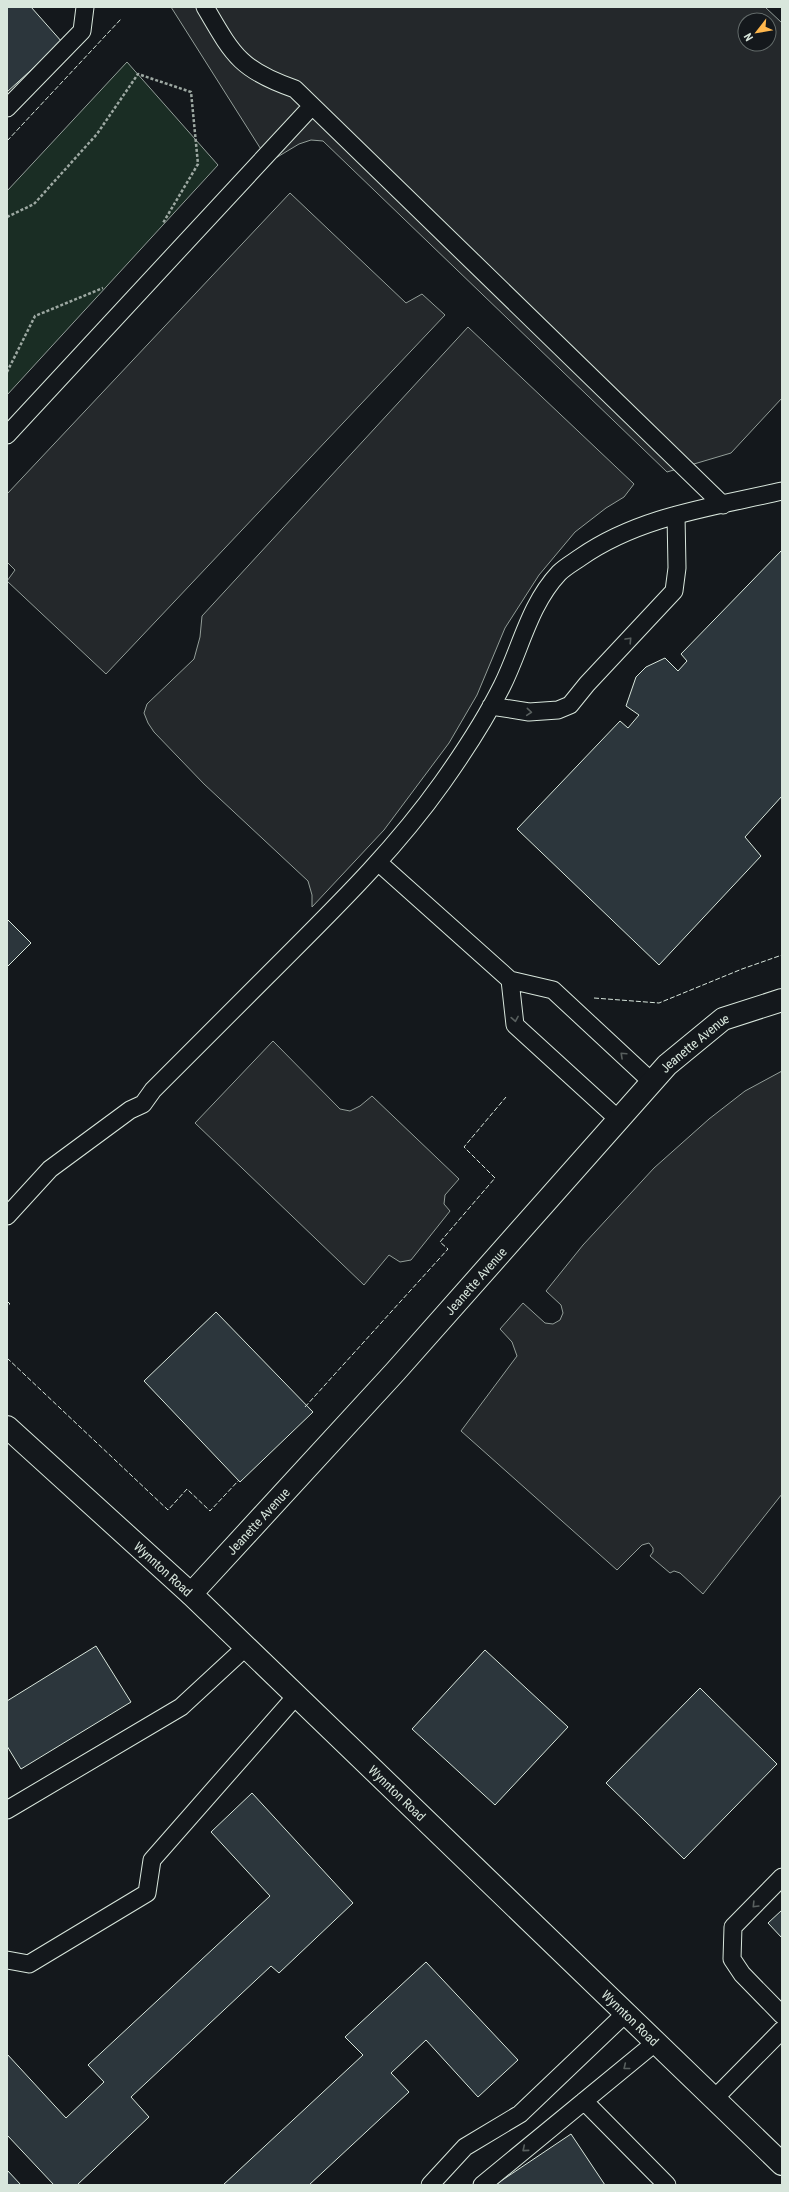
<svg xmlns="http://www.w3.org/2000/svg" width="789" height="2192" viewBox="0 0 789 2192" font-family="'Roboto Condensed',sans-serif">
  <style>
    .green { fill: #1a2d24; stroke: #939e99 }
    .parking { fill: #24282b; stroke: #939e99; fill-rule: evenodd }
    .building { fill: #2c363c; stroke: #d8e6dc }
    .lines { fill: none; stroke-linecap: round; stroke-linejoin: round }
    .service-casing { stroke: #d8e6dc; stroke-width: 19 }
    .minor-casing { stroke: #d8e6dc; stroke-width: 24 }
    .primary-casing { stroke: #d8e6dc; stroke-width: 24 }
    .path { stroke: #9da8a2; stroke-width: 2.5; stroke-dasharray: 3 2; stroke-linecap: butt }
    .service { stroke: #14181c; stroke-width: 17 }
    .minor { stroke: #14181c; stroke-width: 22 }
    .primary { stroke: #14181c; stroke-width: 22 }
    .fence { stroke: #d8e6dc; stroke-width: 1; stroke-dasharray: 5 2; stroke-linecap: butt }
    .oneway { stroke: #59605f }
    .labels { text-anchor: middle; dominant-baseline: central; stroke-width: 3; stroke-linejoin: round; paint-order: stroke }
    .street-label { font-size: 13px; fill: #d8e6dc; stroke: #14181c }
  </style>
  <rect width="100%" height="100%" fill="#14181c"/>
  <path class="green" d="M127,62L218,165L7,395V191Z"/>
  <path class="parking" d="M171,7H765L782,23V398L731,453L667,472L323,141L311,140L299,144L269,162ZM745,20H769V44H745Z
    M290,193L406,303L422,294L445,315L106,674L7,581L15,570L7,562V494Z
    M468,327L634,484L624,497L606,508L575,532L539,575L505,628L477,695L449,743L384,830L312,907V895L308,881L204,784L154,732L148,723L144,713L147,704L194,659L200,637L202,616Z
    M273,1041L340,1109L350,1111L360,1106L372,1096L459,1179L445,1195L444,1204L450,1211L411,1260L400,1262L389,1255L364,1285L195,1123Z
    M782,1071V1494L703,1594L680,1573L674,1571L670,1573L650,1556L653,1552V1548L649,1543L642,1545L617,1570L461,1431L517,1356L512,1342L500,1329L523,1303L545,1323L553,1324L560,1320L563,1313L561,1305L546,1291L583,1245L654,1168L709,1119L745,1091Z"/>
  <path class="building" d="M7,7H31L62,42L7,92Z
    M782,550V796L745,837L761,856L659,965L517,829L620,721L628,728L639,715L626,706L636,677L646,667L665,658L678,671L687,661L681,654Z
    M7,919L31,943L7,967Z
    M216,1312L313,1412L240,1482L144,1381Z
    M96,1646L131,1702L21,1769L7,1746V1701Z
    M485,1650L568,1727L495,1805L412,1729Z
    M700,1688L777,1764L684,1859L606,1783Z
    M252,1793L353,1903L279,1973L271,1966L131,2097L149,2117L77,2185H54L7,2135V2054L66,2118L104,2082L88,2065L270,1896L211,1832Z
    M782,1910V1938L768,1923Z
    M426,1962L518,2060L478,2097L426,2040L391,2073L409,2092L309,2185H223L363,2055L345,2037Z
    M571,2134L605,2185H495Z
    M7,2170L21,2185H7Z"/>
  <g class="lines">
    <defs>
      <path id="service" d="M205,7C233,55 240,70 295,89L723,505
        M7,108L82,31L85,7
        M7,435L312,106
        M491,706L529,712L558,710L570,705L587,684L674,591L677,568L676,515
        M378,862L510,980L553,990L652,1082
        M510,980L515,1025L618,1119
        M7,1216L50,1169L130,1110L143,1104L153,1090C199,1044 245,998 291,952C345,898 398,845 442,783C464,752 485,720 502,686C521,648 529,605 559,573C565,567 574,562 581,557C640,516 713,507 782,491
        M7,1810L181,1707L246,1647
        M782,1877L733,1927L732,1959L742,1974L782,2015
        M7,1960L29,1964L147,1893L152,1860L296,1696
        M714,2099L782,2030
        M584,2101L667,2185
        M430,2185L465,2147L520,2114L626,2013
        M482,2185L656,2042"/>
      <g id="minor">
        <path id="s1" d="M191,1594L395,1372L667,1065L723,1019L782,1000"/>
      </g>
      <g id="primary">
        <path id="s2" d="M7,1427L191,1594L782,2164"/>
      </g>
    </defs>
    <use href="#service" class="service-casing"/>
    <use href="#minor" class="minor-casing"/>
    <use href="#primary" class="primary-casing"/>
    <path class="path" d="M7,217L34,204L97,134L138,74L191,92L198,164L163,223
      M7,372L35,316L103,288"/>
    <use href="#service" class="service"/>
    <use href="#minor" class="minor"/>
    <use href="#primary" class="primary"/>
    <path class="fence" d="M7,141L121,19
      M594,998L659,1003L742,969L782,955
      M7,1301L10,1304L7,1307
      M7,1358L168,1510L187,1489L210,1511L239,1480
      M305,1407L448,1249L440,1242L495,1178L464,1147L506,1097"/>
  </g>
  <defs><path id="oneway-chevron" d="M-2-3.5L2.5 0L-2 3.5" fill="none" stroke-width="1.6" stroke-linecap="round" stroke-linejoin="round"/></defs>
  <g class="oneway">
    <use href="#oneway-chevron" transform="translate(629 640) rotate(-47)"/>
    <use href="#oneway-chevron" transform="translate(529 712) rotate(5)"/>
    <use href="#oneway-chevron" transform="translate(515 1019) rotate(80)"/>
    <use href="#oneway-chevron" transform="translate(623 1055) rotate(-137)"/>
    <use href="#oneway-chevron" transform="translate(755 1905) rotate(134)"/>
    <use href="#oneway-chevron" transform="translate(626 2067) rotate(141)"/>
    <use href="#oneway-chevron" transform="translate(525 2149) rotate(140)"/>
  </g>
  <g class="labels">
    <g class="street-label">
      <text stroke="none"><textPath href="#s1" startOffset="747">Jeanette Avenue</textPath></text>
      <text stroke="none"><textPath href="#s1" startOffset="423">Jeanette Avenue</textPath></text>
      <text stroke="none"><textPath href="#s1" startOffset="99">Jeanette Avenue</textPath></text>
      <text stroke="none"><textPath href="#s2" startOffset="211">Wynnton Road</textPath></text>
      <text stroke="none"><textPath href="#s2" startOffset="535">Wynnton Road</textPath></text>
      <text stroke="none"><textPath href="#s2" startOffset="859">Wynnton Road</textPath></text>
    </g>
  </g>
  <rect width="789" height="2192" fill="none" stroke="#d8e6dc" stroke-width="16"/>
  <g transform="translate(757 32) rotate(239)"><circle r="19" fill="#14181c" stroke="#626a69"/>
  <path d="M0-3L7 15L0 10L-7 15Z" fill="#ffb74d"/>
  <text y="-6" font-size="11" font-weight="bold" text-anchor="middle" fill="#d8e6dc">N</text>
  </g>
</svg>
